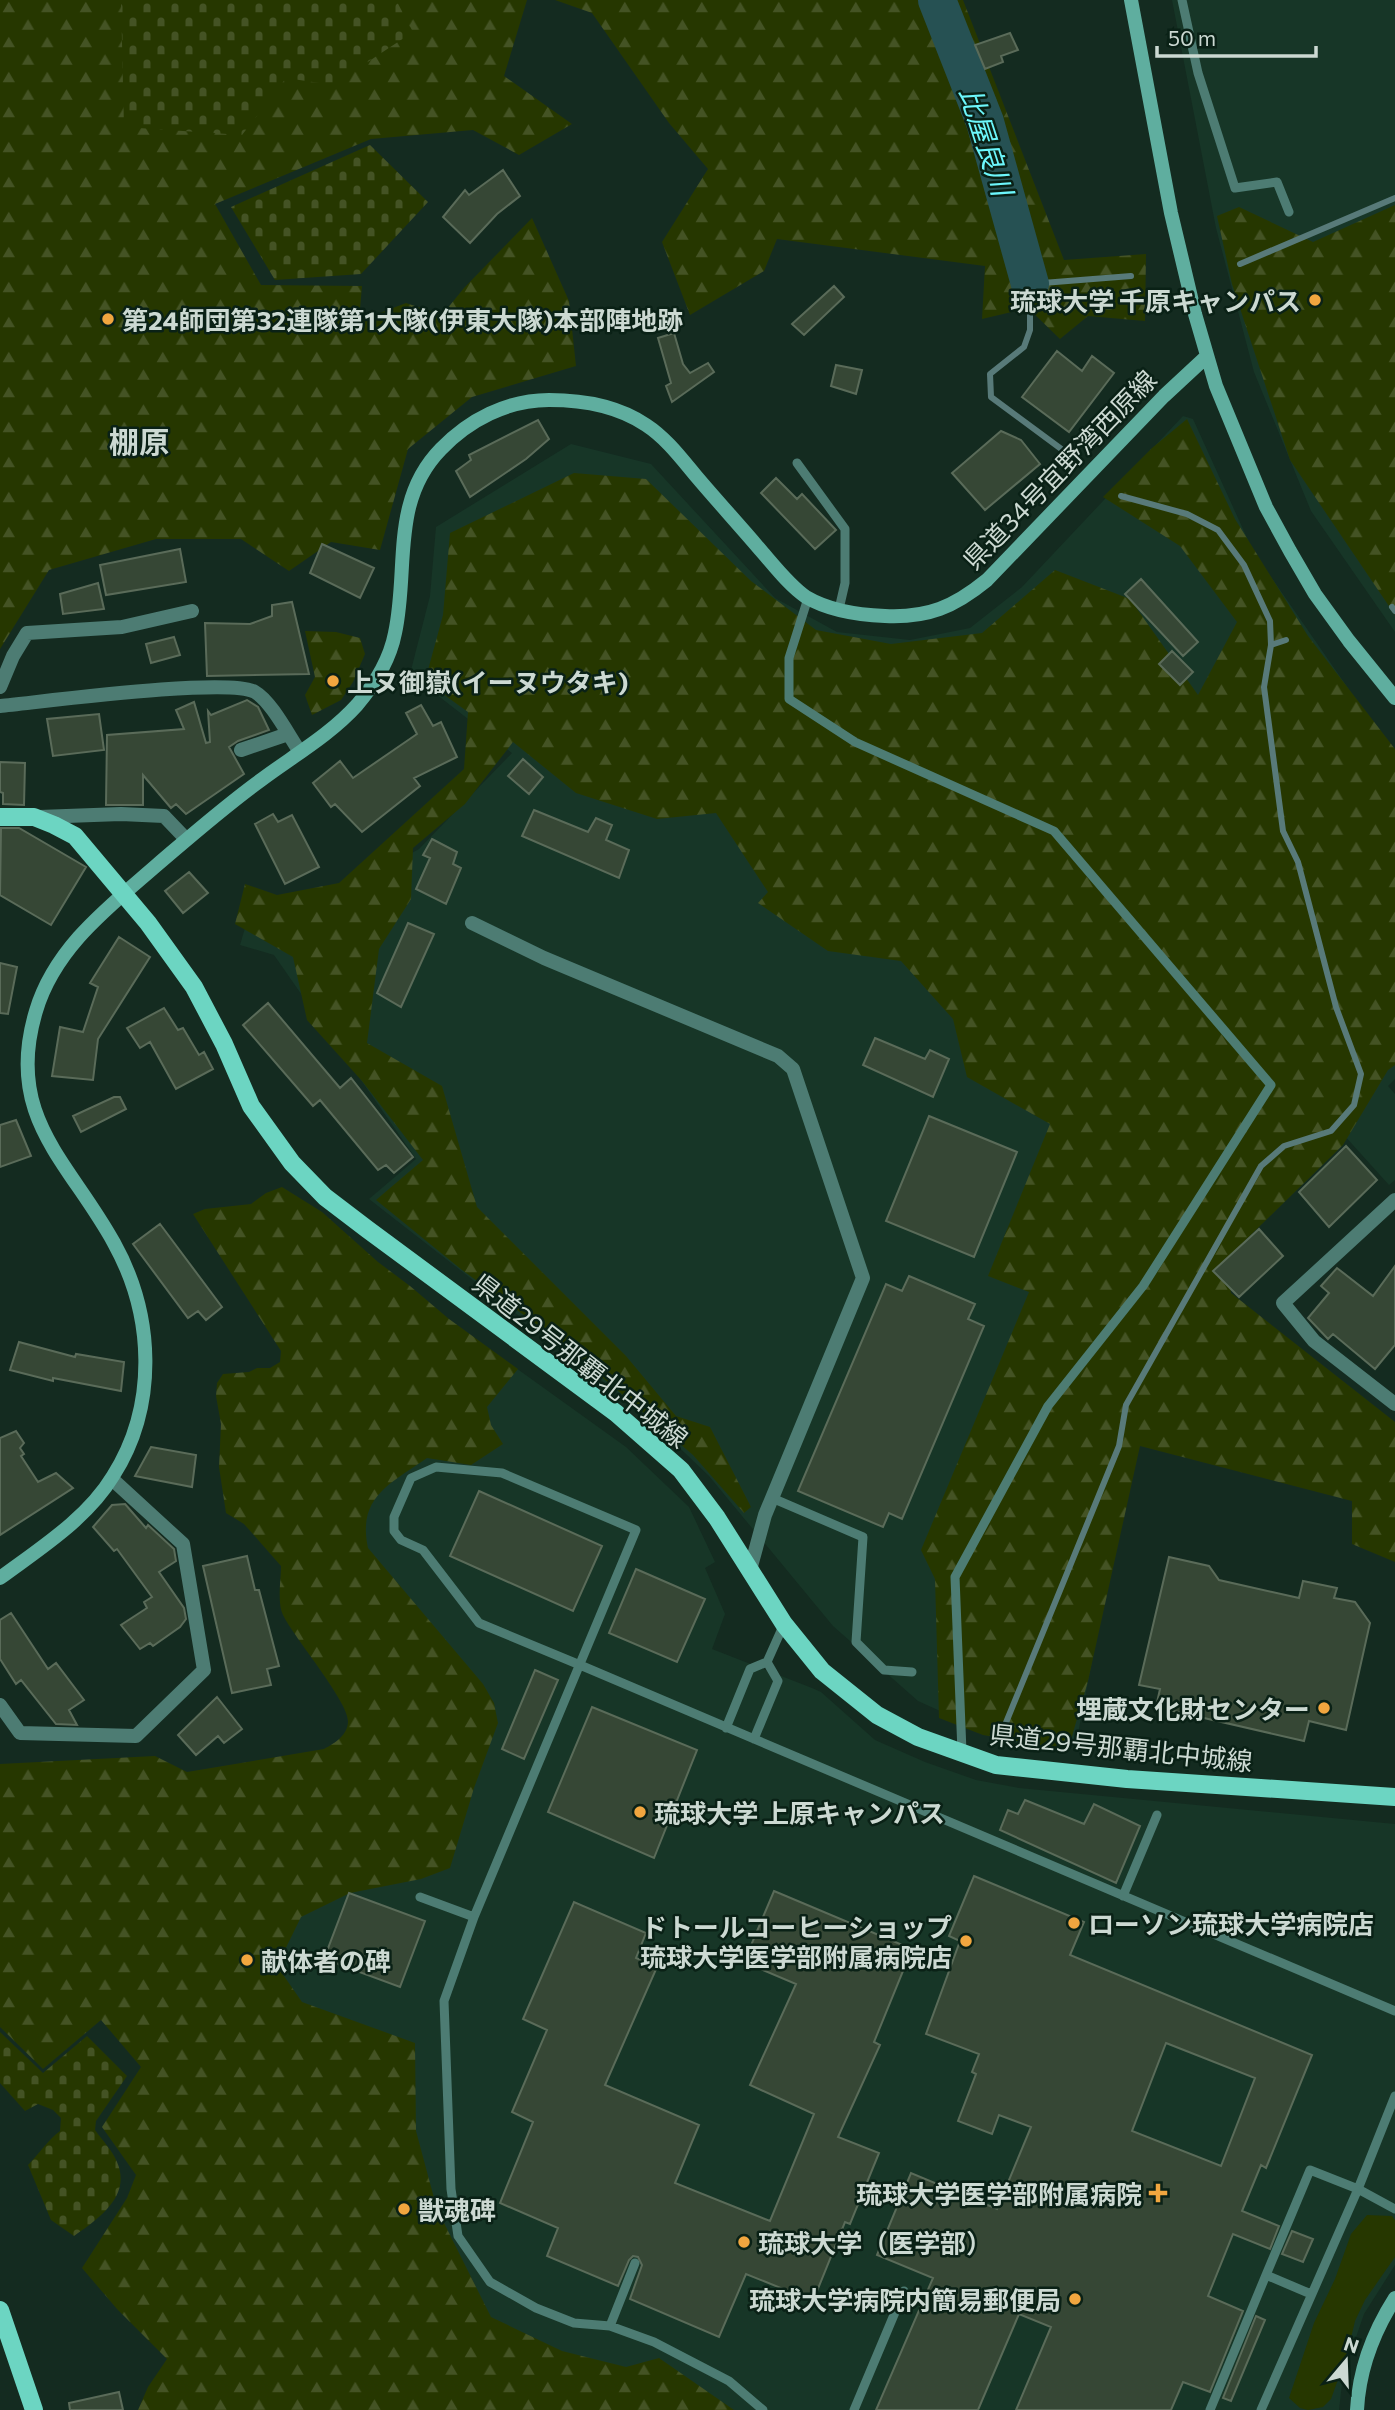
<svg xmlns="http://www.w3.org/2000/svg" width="1395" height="2410" viewBox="0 0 1395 2410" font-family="Commissioner,'Noto Sans JP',sans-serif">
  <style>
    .built { fill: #173627 }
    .grass { fill: #263700 }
    .forest { fill: url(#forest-firs) }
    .cemetery { fill: url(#cemetery-stones) }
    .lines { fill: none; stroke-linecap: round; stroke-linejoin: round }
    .stream { stroke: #587a79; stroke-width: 6 }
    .river { stroke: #265153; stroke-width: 38 }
    .building { fill: #364735; stroke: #5a6b59; stroke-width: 2; fill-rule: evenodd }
    .lane { stroke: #4d7c73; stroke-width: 9 }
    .street { stroke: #4d7c73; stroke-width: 14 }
    .secondary { stroke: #5fae9f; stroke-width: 14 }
    .primary { stroke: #6cd5c2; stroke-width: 18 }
    .poi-dot { fill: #f1a63f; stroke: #0a2116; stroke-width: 2.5 }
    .labels { text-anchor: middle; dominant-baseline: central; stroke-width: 5; stroke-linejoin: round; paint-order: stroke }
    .poi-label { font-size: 26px; font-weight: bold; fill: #ccd9d2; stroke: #0a2116; text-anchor: start }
    .street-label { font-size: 26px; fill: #ccd9d2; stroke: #0a2116 }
    .water-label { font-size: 28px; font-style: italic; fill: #6df7fc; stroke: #0a2116 }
    .quarter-label { font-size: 30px; font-weight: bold; fill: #ccd9d2; stroke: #0a2116 }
  </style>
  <defs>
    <pattern id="forest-firs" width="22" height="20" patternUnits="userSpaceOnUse" patternTransform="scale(1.75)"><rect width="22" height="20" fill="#263700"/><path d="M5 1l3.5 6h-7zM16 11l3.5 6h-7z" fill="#445324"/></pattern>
    <pattern id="cemetery-stones" width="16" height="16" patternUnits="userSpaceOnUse" patternTransform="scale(1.75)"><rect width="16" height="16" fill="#263700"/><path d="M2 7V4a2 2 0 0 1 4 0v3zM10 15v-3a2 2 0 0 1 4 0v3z" fill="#445324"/></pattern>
  </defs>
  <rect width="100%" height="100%" fill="#142b20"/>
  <path class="built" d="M1172,0H1395V632L1311,511L1254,372L1216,228Z
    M1183,416L1193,419L1253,551L1395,756V1079L1388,1086L1395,1094V1180L1389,1185L1343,1134L1202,1278L1136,1434L1076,1744L1011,1743L918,1701L833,1626L709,1476L641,1411L369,1199L416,1159L274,955L240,945L255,894L326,901L419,849L512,753L410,674L430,596L436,527L571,444L651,464L775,598L837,632L910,640L970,628L1022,587Z
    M283,1201L626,1447L689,1507L715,1562L705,1568L725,1614L712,1649L812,1688L821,1692L875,1740L925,1762L976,1780L1019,1788L1395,1824V2265L1364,2314L1343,2375L1339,2410H157L178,2363L162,2176L159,2069L0,1787L293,1772L354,1748L291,1372Z"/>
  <path class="grass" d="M1367,2215L1392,2216L1395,2220V2257L1365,2300L1355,2321L1347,2355L1331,2399L1323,2407L1308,2410L1300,2408L1289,2398L1314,2323L1335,2279L1351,2234Z"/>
  <path class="forest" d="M0,0H527L504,76L572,124L519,155L473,130L371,139L215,204L261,285L362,286L359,321L406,303L442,315L464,288L532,218L569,301L576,366L472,397L408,449L380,550L331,542L289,571L241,539H156L49,570L0,649Z
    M555,0H963L1064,260L1146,254L1145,321L1088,316L1060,339L1028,308L982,319L985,266L777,239L764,271L690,315L662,242L708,169L669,123L592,13Z
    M1395,205V615L1290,460L1232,284L1217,216L1239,207L1313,242Z
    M1187,419L1235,519L1308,636L1395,749V1065L1388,1070L1343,1145L1226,1259L1231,1293L1395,1422V1562L1352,1544V1501L1140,1446L1088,1681L1068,1750L983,1735L939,1718L935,1579L921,1550L1029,1292L988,1276L1050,1124L967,1077L953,1019L901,961L828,951L758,903L768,892L716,813L657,819L576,793L513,742L465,804L413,848L411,899L379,949L367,1043L442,1086L477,1207L626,1356L676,1416L710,1427L751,1507L744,1513L693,1455L562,1343L462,1270L376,1200L423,1160L362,1081L307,1020L293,957L235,924L245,884L277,895L339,883L464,769L468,712L425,681L443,615L450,533L574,473L646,479L751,581L816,630L891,644L982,633L1055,570L1130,599L1198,695L1237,622L1180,546L1103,497L1152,448Z
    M305,631L336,632L360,638L365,654L353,682L341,700L312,715L305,695L315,677Z
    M282,1187L322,1212L378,1262L410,1286L449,1319L518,1369L487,1407L491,1425L503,1444L471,1465L427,1458C390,1484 357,1497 368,1548L483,1684L494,1703L498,1723L474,1788L450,1868L421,1879L350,1893L301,1917L277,1966L302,2002L415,2043L416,2131L437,2209L491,2317L562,2351L626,2367L659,2358L734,2410H138L148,2387L167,2359L117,2309L82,2268L127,2198L136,2175L102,2127L141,2067L101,2020L43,2069L0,2027V1764L155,1756L187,1772L324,1749C335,1743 348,1735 348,1721C348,1701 295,1639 283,1615C277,1603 281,1580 281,1566L244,1524L226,1513L219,1467L221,1424L216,1396L217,1383L223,1374L249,1372L257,1368H270L280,1362L281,1351L193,1214L205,1209L251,1204L266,1193Z"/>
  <path class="cemetery" d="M121,0H396L413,32L333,85L286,78L242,135L124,127Z
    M370,145L428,202L361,274L275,280L231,207Z
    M0,2032L43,2073L87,2036L127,2076L96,2121L95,2130C102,2140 112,2150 117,2162C132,2196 98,2219 74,2236L51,2220L28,2165C39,2154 48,2140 60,2131L61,2118L53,2110L38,2104L25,2111L0,2083Z"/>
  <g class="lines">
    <path class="stream" d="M1240,264L1395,198
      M1064,451L991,397L990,374L1024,347L1030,330V284L1131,276
      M1392,607L1395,611
      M1271,645L1286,640
      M1005,1725L1119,1446L1126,1405L1261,1166L1284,1146L1331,1131L1354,1105L1361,1074L1336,1007L1298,862L1283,831L1264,687L1271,645L1270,621L1244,565L1218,530L1187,514L1121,496"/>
    <path class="river" d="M937,0L985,122L1030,284"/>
  </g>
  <path class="building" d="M1010,33L1018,50L1001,56L1003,62L985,69L975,45Z
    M503,170L520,196L497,214L470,243L443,217L465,190L469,195Z
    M834,286L844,297L804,335L792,324Z
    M674,333L683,364L690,373L708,363L714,372L672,402L666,386L671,383L658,338Z
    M1057,351L1082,371L1092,356L1114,373L1069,432L1022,397Z
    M836,365L862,370L856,394L831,386Z
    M538,420L549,439L526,459L470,497L456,471L471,460L469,455Z
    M1001,431L1021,440L1040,464L985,510L952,473Z
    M776,478L797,499L802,494L836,530L815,549L761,493Z
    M322,544L374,568L360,598L310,573Z
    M180,549L186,582L106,595L100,565Z
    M1141,579L1198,642L1183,656L1125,594Z
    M98,583L104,609L63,614L60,594Z
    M292,602L309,674L207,676L205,623L250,624L272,616V605Z
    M174,637L180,655L151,663L146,644Z
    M1172,651L1193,672L1180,685L1159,664Z
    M247,700L258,707L269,730L238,741L229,747L244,774L186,814L176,804L171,808L143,775V805H106L107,735L184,729L176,710L194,702L206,743L210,742L208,711L211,715Z
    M421,705L433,726L441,722L457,757L414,778L420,786L362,832L335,804L331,807L313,783L340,761L353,778L417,734L406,713Z
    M99,714L104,750L53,756L47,719Z
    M523,759L543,777L529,794L508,776Z
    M0,762L25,763L24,805L3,804V793L0,792Z
    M534,810L588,832L596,818L612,825L606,840L629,850L619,878L522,836Z
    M273,814L278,822L292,815L319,867L285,884L255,824Z
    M1,828H19L86,867L51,925L0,895Z
    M432,839L457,852L453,864L461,868L446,904L416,889L430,858L423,855Z
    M189,872L208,893L183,913L165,891Z
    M408,923L434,934L401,1007L377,993Z
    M119,937L150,957L98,1039L93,1080L52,1076L60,1027L83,1032L98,987L90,983Z
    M0,963L17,967L8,1014L0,1013Z
    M268,1003L340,1088L351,1078L413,1157L394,1173L386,1165L378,1170L320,1100L313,1106L243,1025Z
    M164,1008L178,1030L183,1028L199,1055L204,1052L213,1069L176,1089L150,1042L140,1048L127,1028Z
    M875,1038L925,1059L930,1050L949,1059L933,1097L863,1065Z
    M114,1097H120L126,1109L81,1132L73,1116Z
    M929,1116L1017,1152L974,1257L886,1221Z
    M16,1120L31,1156L0,1167V1125Z
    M1346,1146L1377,1180L1329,1227L1299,1192Z
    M160,1224L222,1307L206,1320L198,1311L188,1318L133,1244Z
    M1259,1229L1283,1256L1239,1297L1213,1271Z
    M1395,1266V1345L1375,1369L1333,1334L1328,1339L1308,1318L1329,1293L1321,1286L1337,1268L1373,1296Z
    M909,1276L975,1304L968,1319L984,1326L902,1519L889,1513L883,1527L798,1491L886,1284L902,1291Z
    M19,1342L75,1357L76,1354L124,1362L121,1391L53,1378V1381L10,1370Z
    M16,1431L24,1443L20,1448L24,1454L21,1456L38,1482L56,1473L73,1488L0,1535V1438Z
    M151,1447L196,1455L192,1487L135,1476Z
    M479,1491L602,1546L573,1611L450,1556Z
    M125,1504L146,1528L148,1525L174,1549L176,1561L159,1572L184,1608L186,1619L180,1627L153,1646L150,1643L140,1649L121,1625L147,1608L144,1602L152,1597L117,1549L114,1551L93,1527L112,1505Z
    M247,1556L255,1590H259L279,1666L267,1669L271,1685L232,1693L203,1566Z
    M1169,1557L1209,1566L1219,1580L1299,1598L1303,1581L1337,1588L1334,1598L1355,1602L1370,1623L1346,1730L1309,1721L1304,1741L1156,1707L1160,1689L1139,1685Z
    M636,1569L705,1599L677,1662L609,1633Z
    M11,1613L48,1669L56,1663L84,1700L69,1710L77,1725L56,1724L21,1680L16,1684L0,1659V1620Z
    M535,1670L558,1680L524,1759L502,1749Z
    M217,1697L242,1729L224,1743L218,1736L196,1755L178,1735Z
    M592,1707L697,1750L654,1858L548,1812Z
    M1025,1800L1084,1824L1094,1804L1140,1826L1116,1883L1000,1830L1008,1810L1018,1814Z
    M974,1876L1084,1922L1070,1955L1312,2055L1266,2168L1261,2165L1242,2211L1279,2226L1270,2249L1233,2234L1208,2296L1243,2311L1210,2392L1183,2382L1171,2410H1016L1051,2327L1019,2314L978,2410H876L933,2278L877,2255L911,2173L997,2209L1031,2127L999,2115L992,2134L958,2121L976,2074L972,2072L979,2054L926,2034L960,1941L949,1936ZM1166,2043L1255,2078L1221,2166L1132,2131Z
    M774,1891L912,1949L874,2042L880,2045L838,2137L879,2153L850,2224L845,2222L813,2301L746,2274L719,2337L630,2299L642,2265L638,2257L633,2256L629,2260L618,2286L547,2256L558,2228L500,2203L533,2122L512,2112L547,2030L523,2019L574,1902L646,1933L636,1958L657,1967L605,2085L699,2125L675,2183L770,2221L814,2114L750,2085L796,1984L744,1962Z
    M349,1893L425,1921L400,1987L324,1959Z
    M1292,2231L1313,2239L1303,2262L1282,2254Z
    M1256,2316L1265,2320L1231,2401L1223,2398Z
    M119,2392L123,2410H70L69,2403Z"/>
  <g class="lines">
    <path class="lane" d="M1182,0L1198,73L1235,188L1277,182L1289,212
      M797,463L845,529V583L839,609
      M808,598L789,658V699L855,742L1054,831L1271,1085L1143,1286L1048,1406L955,1577L962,1752
      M772,1498L863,1537L856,1642L884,1670L912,1672
      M726,1728L750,1669L767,1662
      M754,1739L778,1681L767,1662L784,1624
      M1123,1896L1157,1815
      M420,1897L474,1917L444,2001L451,2189L458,2236L490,2282L536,2308L574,2323L610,2326L654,2342L729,2381L763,2410
      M474,1917L636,1530L502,1473L436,1467L411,1478L394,1517V1531L401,1540L423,1550L479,1623L580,1665L1395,2011
      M1311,2294L1266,2275L1310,2170L1358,2189L1395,2209
      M610,2326L635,2263
      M854,2410L904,2291
      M1210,2410L1266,2275
      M1261,2410L1358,2189L1395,2096"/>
    <path class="street" d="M0,687L13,656L27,633L122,627L192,611
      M0,706C42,702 228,677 255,692C271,701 289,736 300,752
      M241,750L288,734
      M39,817L121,814L164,816L186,839
      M472,923L544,958L778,1056L793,1069L863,1278L765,1515L750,1570
      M1395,1200L1283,1303L1314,1341L1395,1404
      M0,1705L20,1733L136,1736L204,1670L183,1544L112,1479"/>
    <path class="secondary" d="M1131,0L1171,213L1195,314L1216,386L1266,507L1290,551L1315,594L1349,641L1395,698
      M0,1578C39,1549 87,1519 113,1476C158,1405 154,1315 114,1243C69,1161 4,1117 36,1011C55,947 110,906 158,864C192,835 225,806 261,780C293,756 330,735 357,705C374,685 390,659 395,633C409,569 390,501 441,449C469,420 507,400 549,400C583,400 618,406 646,425C666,438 681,458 696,476C718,502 741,527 763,553C776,568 790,586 806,597C828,610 859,615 885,616C928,618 954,607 987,580L1164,396L1206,357
      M1357,2410C1359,2370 1374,2331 1395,2298"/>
    <path class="primary" d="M0,817H34L54,825L75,836L148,923L194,987L224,1044L251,1106L292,1163L325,1197L367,1229L616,1413L681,1470L717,1518L784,1624L822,1671L877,1715L918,1737L996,1765L1127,1779L1395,1797
      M0,2310L34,2410"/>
  </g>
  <g class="poi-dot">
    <circle cx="1315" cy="300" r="7"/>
    <circle cx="108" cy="319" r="7"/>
    <circle cx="333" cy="681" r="7"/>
    <circle cx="1324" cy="1708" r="7"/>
    <circle cx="640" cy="1812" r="7"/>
    <circle cx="1074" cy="1923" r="7"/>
    <circle cx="966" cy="1941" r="7"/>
    <circle cx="247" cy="1960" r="7"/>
    <path d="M1154.5 2182.5h7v7h7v7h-7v7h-7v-7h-7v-7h7z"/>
    <circle cx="404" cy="2209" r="7"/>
    <circle cx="744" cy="2242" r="7"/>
    <circle cx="1075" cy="2299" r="7"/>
  </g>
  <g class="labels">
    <g class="poi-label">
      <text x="1301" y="300" text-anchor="end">琉球大学 千原キャンパス</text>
      <text x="122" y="319">第24師団第32連隊第1大隊(伊東大隊)本部陣地跡</text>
      <text x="347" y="681">上ヌ御嶽(イーヌウタキ)</text>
      <text x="1310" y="1708" text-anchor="end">埋蔵文化財センター</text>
      <text x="654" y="1812">琉球大学 上原キャンパス</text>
      <text x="1088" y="1923">ローソン琉球大学病院店</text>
      <text x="952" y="1926" text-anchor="end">ドトールコーヒーショップ<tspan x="952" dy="30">琉球大学医学部附属病院店</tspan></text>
      <text x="261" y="1960">献体者の碑</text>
      <text x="1142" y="2193" text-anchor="end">琉球大学医学部附属病院</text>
      <text x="418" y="2209">獣魂碑</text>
      <text x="758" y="2242">琉球大学（医学部）</text>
      <text x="1061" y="2299" text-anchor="end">琉球大学病院内簡易郵便局</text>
    </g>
    <g class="street-label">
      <text transform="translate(1059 469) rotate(-46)">県道34号宜野湾西原線</text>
      <text transform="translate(581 1360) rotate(38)">県道29号那覇北中城線</text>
      <text transform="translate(1121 1747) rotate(6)">県道29号那覇北中城線</text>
    </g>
    <g class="water-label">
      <text transform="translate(987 141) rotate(72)">比屋良川</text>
    </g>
    <g class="quarter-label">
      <text x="139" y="440">棚原</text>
    </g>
  </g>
  <g transform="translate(1346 2361) rotate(19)" stroke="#0a2116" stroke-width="5" paint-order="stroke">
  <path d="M0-5L12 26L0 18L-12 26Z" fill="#ccd9d2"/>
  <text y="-10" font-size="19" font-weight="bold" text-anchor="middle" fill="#ccd9d2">N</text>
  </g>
  <path d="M1157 46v10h159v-10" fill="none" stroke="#ccd9d2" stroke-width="3.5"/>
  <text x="1168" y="46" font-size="21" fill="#ccd9d2" stroke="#0a2116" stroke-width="5" paint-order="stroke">50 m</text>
</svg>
